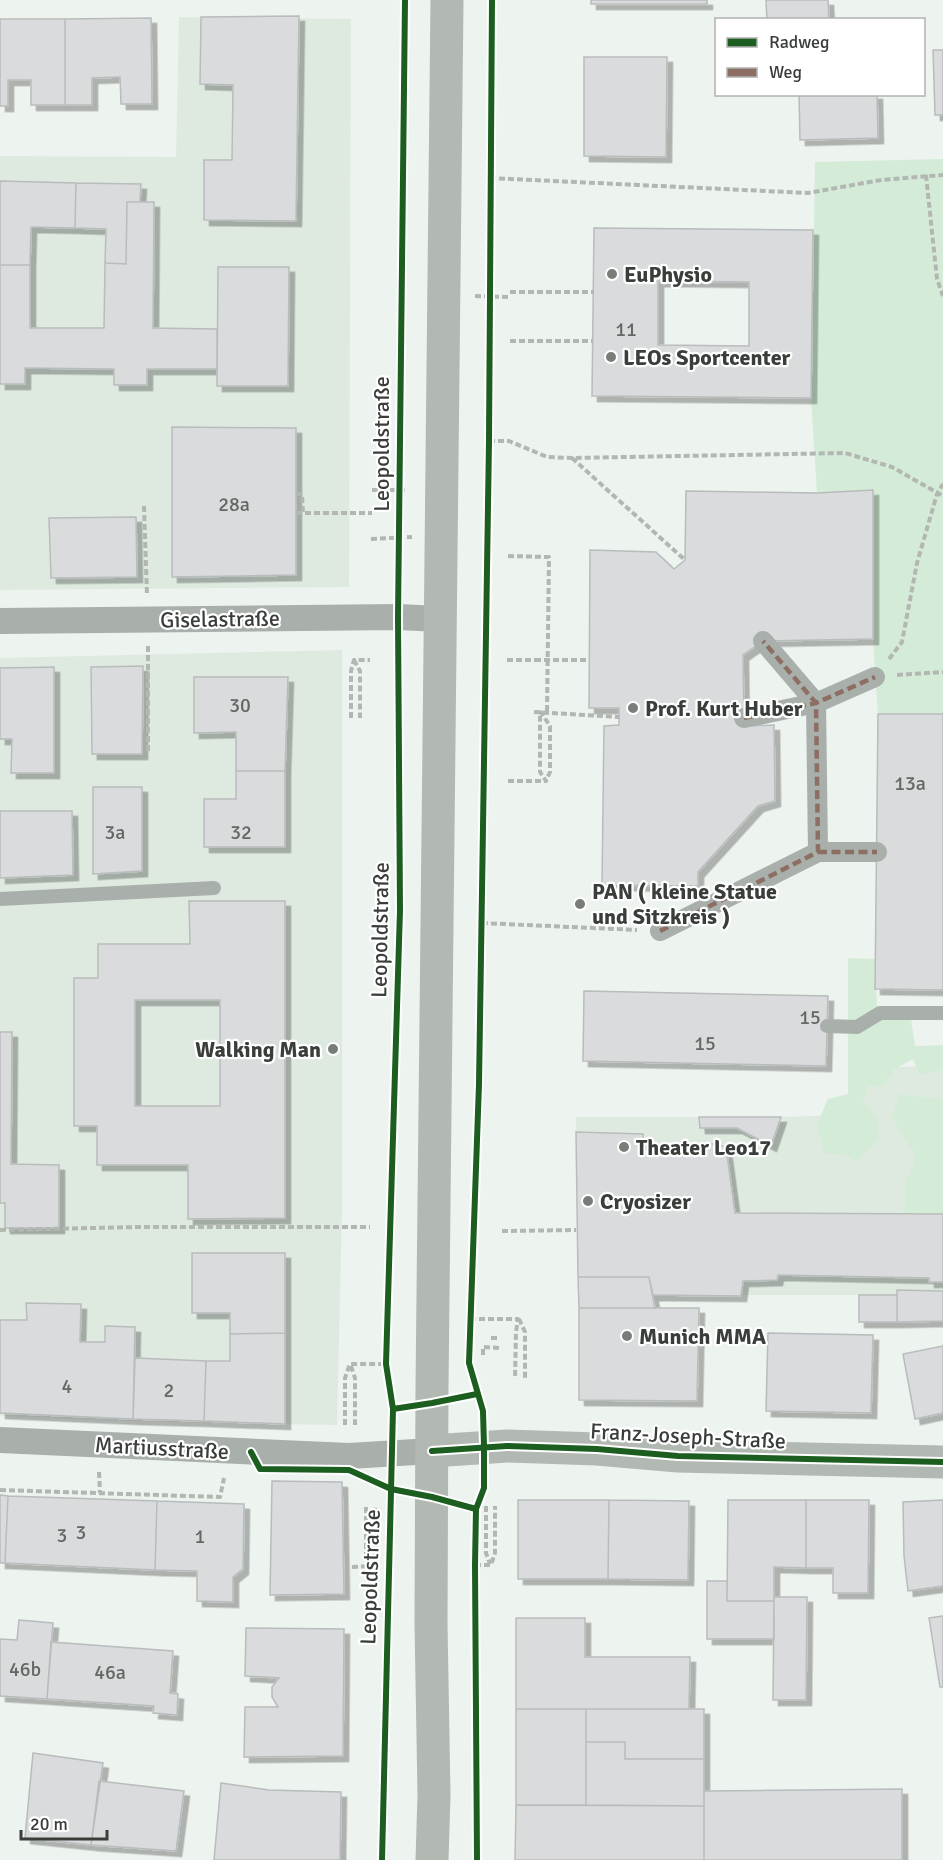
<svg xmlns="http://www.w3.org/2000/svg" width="943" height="1860" viewBox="0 0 943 1860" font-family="Signika,sans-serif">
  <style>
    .built { fill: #deeae0 }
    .green { fill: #d4ecd7 }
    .building { fill: #d9dbdc; stroke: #b9bcbc; stroke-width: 1.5; fill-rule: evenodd; filter: url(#shadow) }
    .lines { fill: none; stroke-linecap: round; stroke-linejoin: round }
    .path { stroke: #b2b7b2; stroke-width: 4; stroke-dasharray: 6 3; stroke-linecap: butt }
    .service { stroke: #a9afaa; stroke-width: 14 }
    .pedestrian { stroke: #a9afaa; stroke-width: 20 }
    .minor { stroke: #a9afaa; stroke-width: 26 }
    .secondary { stroke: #b2b8b2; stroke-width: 33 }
    .path-bridge { stroke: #b2b7b2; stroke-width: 4; stroke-dasharray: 6 3; stroke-linecap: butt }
    .quiet { stroke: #8d6e63; stroke-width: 4.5; stroke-dasharray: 9 4.5; stroke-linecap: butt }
    .cycleway-casing { stroke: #fff; stroke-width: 10 }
    .cycleway { stroke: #1b5e20; stroke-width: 6 }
    .poi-dot { fill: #797d79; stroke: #fff; stroke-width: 2 }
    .labels { text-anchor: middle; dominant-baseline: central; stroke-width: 4.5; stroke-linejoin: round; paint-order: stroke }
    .number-label { font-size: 20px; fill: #646764 }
    .poi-label { font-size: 22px; font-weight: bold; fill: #3a3e3a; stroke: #fff; text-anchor: start }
    .street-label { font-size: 22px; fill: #3a3e3a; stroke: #fff }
  </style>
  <defs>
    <filter id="shadow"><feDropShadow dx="5.5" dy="5.5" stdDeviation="0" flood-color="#0004"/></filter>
  </defs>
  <rect width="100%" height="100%" fill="#edf3ee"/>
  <path class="built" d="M179,17L351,19L349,587L0,590V156L176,157Z
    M342,650V1210L337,1425L131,1421L0,1416V658Z
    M943,1066V1291L897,1290V1295H653L649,1277H578L576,1117H781L838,1115L884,1067Z"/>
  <path class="green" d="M943,159V714H878L873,639V491L817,493L811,398L815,162Z
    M848,958L875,959L877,1007L901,1006L911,1018L915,1046L943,1045V1070L920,1075L913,1059L893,1070L884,1085L869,1086L863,1100L878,1120V1140L855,1162L846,1155L824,1153L817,1124L828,1099L848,1094Z
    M899,1094L943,1100V1214H905V1185L916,1157L892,1118Z"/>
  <path class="building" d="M591,0H707V4H591Z
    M766,0H828L829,20H767Z
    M299,16L296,221L204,220V160H232L233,85L200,84L201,17Z
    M151,18L152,104H121L120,77L92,78V105H65V19Z
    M0,19H65V105H31V80H8V106H0Z
    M933,50H943V115H935Z
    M584,57H667L666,157L584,156Z
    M799,94H877L878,138L800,140Z
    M0,181L76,183L75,228L31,227L30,265H0Z
    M76,183L141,184L140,202H127L126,264L105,263L106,229L75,228Z
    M127,202H154L153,328L217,329V369H147V385H114V369L25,368V384H0V265H30V328H104L105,263L126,264Z
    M594,228L813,230L811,398L592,396ZM658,281L749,282V346L658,345Z
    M218,267H289L288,386H217Z
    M172,427L296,428V575L172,577Z
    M873,490V639L763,641L743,655L744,726L774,725L775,801L758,806L698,872V886L602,885L604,726L619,725V708H589L590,550L656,552L674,569L685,560L686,491L817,493Z
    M136,517L137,577L51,578L49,518Z
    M143,666L142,754H92L91,667Z
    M54,667V773H11L12,739H0V668Z
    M194,677H288L285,771H236V732L194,733Z
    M878,714H943V990L875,989Z
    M236,771H285V847H204V799H236Z
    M93,787H142V871L93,874Z
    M0,811H72L73,875L0,878Z
    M189,901H285V1218L188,1219V1165H97V1126H74V978H98V944H190ZM135,1000H220V1106H135Z
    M584,991L828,996L826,1066L583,1061Z
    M0,1032H12L11,1164L59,1165V1228H5V1203H0Z
    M699,1117H781L771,1146L737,1128H700Z
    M576,1132L643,1134L644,1150L661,1149L680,1144H713L726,1147L735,1213L943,1214V1282H929V1278L778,1275L777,1280L743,1281L741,1296L653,1295L649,1277H578Z
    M192,1253H285V1333L230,1334V1313H192Z
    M578,1277H649L655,1308H579Z
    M897,1290L943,1291V1321L897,1322Z
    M859,1295H897V1322H859Z
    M26,1303L81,1304L80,1342H105V1326L135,1327L133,1419L0,1413V1320H27Z
    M579,1308H699L697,1401L579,1400Z
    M285,1333V1424L204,1421L206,1361H230V1334Z
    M768,1333L873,1335L871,1413L766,1411Z
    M943,1346V1413L915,1419L903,1354Z
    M135,1358L206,1361L204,1421L133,1419Z
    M272,1481L342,1482L344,1594L270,1595Z
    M0,1495L8,1496L5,1563H0Z
    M8,1496L157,1501L155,1570L5,1563Z
    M518,1500H609L608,1579H518Z
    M609,1500L689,1501L688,1580L608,1579Z
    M728,1500H806V1568L774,1567V1601H727Z
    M806,1500H869L868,1593H833V1568H806Z
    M943,1500V1586L908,1591L904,1556L903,1502Z
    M157,1501L244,1504L243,1569L233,1577V1602L197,1601V1571L155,1570Z
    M707,1581H727V1601H774V1639H707Z
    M774,1597H807L806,1700H773Z
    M943,1616V1687H940L929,1618Z
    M516,1618H585V1657H690L689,1709H516Z
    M19,1620L53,1623L47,1699L0,1696V1639L17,1640Z
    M246,1628L344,1629L343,1756L244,1757L245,1707H278L272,1697V1687L279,1678L245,1676Z
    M51,1642L173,1651L170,1693L178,1694L177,1715L153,1713L154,1706L47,1699Z
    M516,1709H586V1805H516Z
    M586,1709H704V1759H625V1742H586Z
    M586,1742H625V1759H704V1806L586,1805Z
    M33,1753L103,1763L91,1845L25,1838Z
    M99,1781L184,1791L176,1851L91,1845Z
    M221,1783L269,1790L341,1792L340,1860H214Z
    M902,1789V1860H704V1791Z
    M516,1805L704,1806V1860H515Z"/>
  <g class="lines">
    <path class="path" d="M926,175L937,279L943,296
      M490,178L808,193L881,180L943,175
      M510,292H594
      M475,296L510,297
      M510,341H593
      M489,441H509L547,457L572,458L845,453L892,467L943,496
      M572,458L685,560
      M372,490H405
      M296,494H302L303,513
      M144,506L147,595
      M296,513H372
      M371,539L412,537
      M508,556L549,557L547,711
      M889,659L902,642L917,563L937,494L943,484
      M354,660L360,671V718
      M507,660H535
      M897,675L943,672
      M540,711L550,726V772L546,781
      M534,712L619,717
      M351,718V671L354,660H370
      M148,751V644
      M508,781H546L540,772V711
      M482,923L637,930
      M0,1230L138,1227H370
      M502,1231L576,1230
      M470,1319H518L516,1332L515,1379
      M519,1319L525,1332V1380
      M491,1338H500
      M483,1355V1347L500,1348
      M351,1366L355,1378V1425
      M345,1425V1378L350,1364H386
      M99,1472L100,1493
      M0,1490L220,1497L224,1478
      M486,1506V1553L490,1564
      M366,1507V1554L370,1565
      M475,1565H491L495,1553V1506
      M352,1567L371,1566L375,1554V1507"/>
    <path class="service" d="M0,899L214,888
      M827,1026L857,1027L880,1013H943"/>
    <path class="pedestrian" d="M744,718L816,703L875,677
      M818,852H877
      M660,931L818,852L816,703L763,641"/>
    <path class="minor" d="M0,621L398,617L440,619
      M0,1440L349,1456L432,1451"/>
    <path class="secondary" d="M432,1451L507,1446L597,1449L678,1456L943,1462
      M432,1860L434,1795L431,1623L432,1388L447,0"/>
    <path class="path-bridge" d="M535,660H589"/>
    <path class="quiet" d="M744,718L816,703L875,677
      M818,852H877
      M660,931L818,852L816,703L763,641"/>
    <defs>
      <path id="cycleway" d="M393,1409L432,1403L477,1394
        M432,1451L507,1446L597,1449L678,1456L943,1462
        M251,1452L260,1469L349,1470L391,1489L432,1497L476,1509
        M382,1860L393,1409L386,1364L400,910L398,617L405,0
        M477,1860L475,1565L476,1509L484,1488V1446L483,1411L469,1363L479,1084L489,441L492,0"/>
    </defs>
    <use href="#cycleway" class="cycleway-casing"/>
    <use href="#cycleway" class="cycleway"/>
  </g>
  <g class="poi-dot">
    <circle cx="612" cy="274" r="6"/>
    <circle cx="611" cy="357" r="6"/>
    <circle cx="633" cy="708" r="6"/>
    <circle cx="580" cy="904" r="6"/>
    <circle cx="333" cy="1049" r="6"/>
    <circle cx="624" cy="1147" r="6"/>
    <circle cx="588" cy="1201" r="6"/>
    <circle cx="627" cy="1336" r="6"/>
  </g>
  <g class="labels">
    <g class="number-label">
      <text x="626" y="329">11</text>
      <text x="234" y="504">28a</text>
      <text x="240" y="705">30</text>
      <text x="910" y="783">13a</text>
      <text x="115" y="832">3a</text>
      <text x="241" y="832">32</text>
      <text x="810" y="1017">15</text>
      <text x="705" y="1043">15</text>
      <text x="67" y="1386">4</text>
      <text x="169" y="1390">2</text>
      <text x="81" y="1532">3</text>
      <text x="62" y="1535">3</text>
      <text x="200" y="1536">1</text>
      <text x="25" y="1669">46b</text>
      <text x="110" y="1672">46a</text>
    </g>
    <g class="poi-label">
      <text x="624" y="274">EuPhysio</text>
      <text x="623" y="357">LEOs Sportcenter</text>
      <text x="645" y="708">Prof. Kurt Huber</text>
      <text x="592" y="891">PAN ( kleine Statue<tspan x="592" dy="25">und Sitzkreis )</tspan></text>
      <text x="321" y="1049" text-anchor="end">Walking Man</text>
      <text x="636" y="1147">Theater Leo17</text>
      <text x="600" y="1201">Cryosizer</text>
      <text x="639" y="1336">Munich MMA</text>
    </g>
    <g class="street-label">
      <text transform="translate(381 444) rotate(-90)">Leopoldstraße</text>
      <text transform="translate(220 619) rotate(-1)">Giselastraße</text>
      <text transform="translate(380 930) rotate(-89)">Leopoldstraße</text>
      <text transform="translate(688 1436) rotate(3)">Franz-Joseph-Straße</text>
      <text transform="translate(162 1448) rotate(3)">Martiusstraße</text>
      <text transform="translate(370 1577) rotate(-88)">Leopoldstraße</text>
    </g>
  </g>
  <rect x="715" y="18" width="210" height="78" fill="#ffffff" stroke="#b0b2b0" stroke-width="1.5"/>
  <rect x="727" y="38" width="30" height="9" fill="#1b5e20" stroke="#b0b2b0" stroke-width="1.5"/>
  <text x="769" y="48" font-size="18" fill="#3a3e3a">Radweg</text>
  <rect x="727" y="68" width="30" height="9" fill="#8d6e63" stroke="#b0b2b0" stroke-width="1.5"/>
  <text x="769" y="78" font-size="18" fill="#3a3e3a">Weg</text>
  <path d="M21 1830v9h86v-9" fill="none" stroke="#3a3e3a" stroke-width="3"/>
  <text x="30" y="1830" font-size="18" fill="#3a3e3a" stroke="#ffffff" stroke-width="4.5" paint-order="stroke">20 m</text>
</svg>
